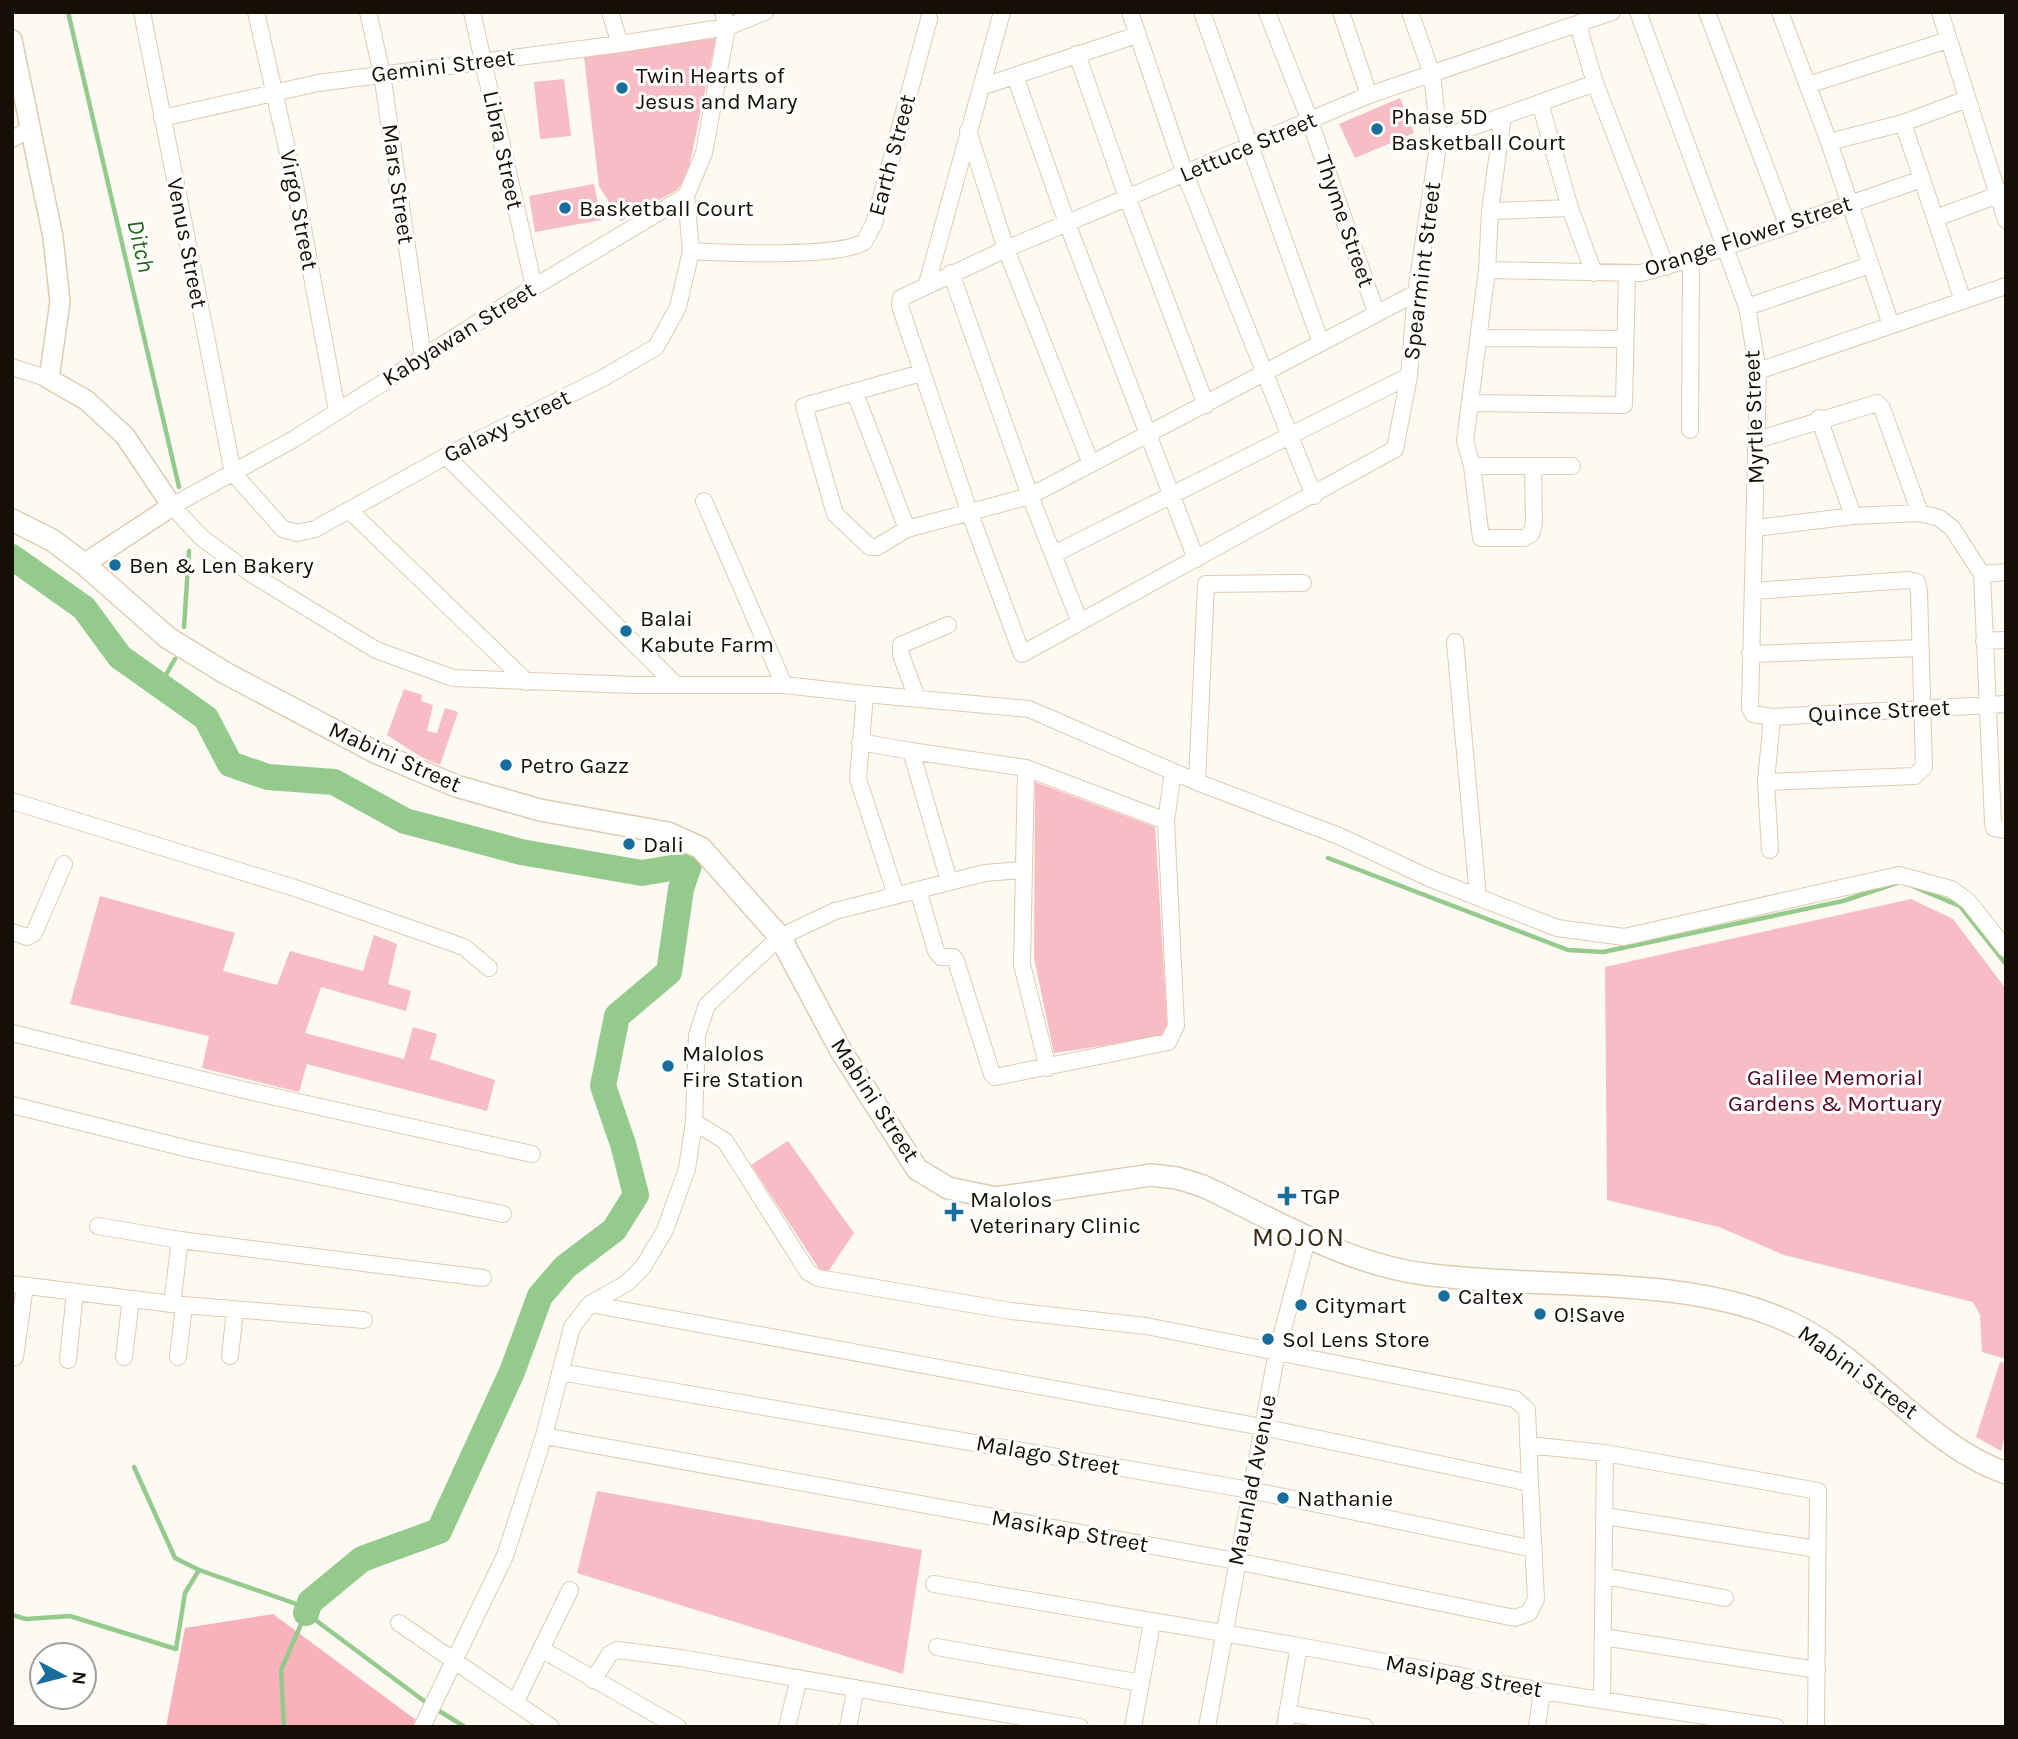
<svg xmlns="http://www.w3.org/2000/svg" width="2018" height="1739" viewBox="0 0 2018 1739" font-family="Karla,sans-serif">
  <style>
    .green { fill: #f7bcc4 }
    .forest { fill: #f9b2bc }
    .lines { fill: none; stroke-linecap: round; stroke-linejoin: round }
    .stream { stroke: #94cb8d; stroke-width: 4.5 }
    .river { stroke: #94cb8d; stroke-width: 26 }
    .minor-casing { stroke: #e0cbae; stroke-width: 18 }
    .tertiary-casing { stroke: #e0cbae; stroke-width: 22 }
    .secondary-casing { stroke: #e0cbae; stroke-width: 24 }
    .minor { stroke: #fff; stroke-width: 16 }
    .tertiary { stroke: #fff; stroke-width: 19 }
    .secondary { stroke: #fff; stroke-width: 21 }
    .poi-dot { fill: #186d9d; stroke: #fff; stroke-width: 2.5 }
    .labels { text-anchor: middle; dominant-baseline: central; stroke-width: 6; stroke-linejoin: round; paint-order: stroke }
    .street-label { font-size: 23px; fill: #160f05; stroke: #fff }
    .poi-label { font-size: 23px; fill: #160f05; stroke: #fff; text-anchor: start }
    .park-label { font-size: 23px; fill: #52051e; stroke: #fff }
    .water-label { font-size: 24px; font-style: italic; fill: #216818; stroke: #fff }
    .quarter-label { font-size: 26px; letter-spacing: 2px; fill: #3d2c14; stroke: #fff }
  </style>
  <rect width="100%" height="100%" fill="#fdf9f3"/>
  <path class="green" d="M716,38L687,177L677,190L621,221L599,186L584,57Z
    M564,79L571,136L540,139L534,82Z
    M1400,98L1414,133L1355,158L1339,124Z
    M594,184L601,220L535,232L529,196Z
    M404,689L422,695L421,701L433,705L427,731L437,733L445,708L458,712L440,765L421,757L387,735Z
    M1035,782L1155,827L1168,1036L1054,1053L1034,958Z
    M100,896L235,933L223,971L277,985L290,951L363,971L374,935L397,944L388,984L411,991L406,1011L321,987L305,1033L404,1059L413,1027L437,1034L430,1059L495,1080L487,1111L307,1064L299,1092L202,1068L209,1036L70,1004Z
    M1911,899L1953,919L2006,989V1359L1982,1352L1980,1315L1973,1302L1784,1255L1719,1227L1607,1200L1605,967Z
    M788,1141L854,1233L827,1273L820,1270L751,1165Z
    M2000,1362L2006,1363V1430L2001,1451L1976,1437Z
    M597,1491L922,1550L903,1674L577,1573Z"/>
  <path class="forest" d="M273,1614L412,1717L427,1727H166L185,1628Z"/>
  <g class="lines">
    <path class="stream" d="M68,12L179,487
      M184,627L189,551
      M160,685L175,659
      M1328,858L1568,950L1603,952L1843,901L1897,883
      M1912,886L1960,906L2006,964
      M134,1467L175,1558L199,1570
      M12,1615L26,1619L70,1616L176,1649L185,1593L199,1570L308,1608
      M436,1709L465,1727
      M284,1727L281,1670L306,1613L428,1704"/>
    <path class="river" d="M12,557L84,608L120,657L206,718L230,764L268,777L334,782L405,821L521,852L642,873L689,865L681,889L669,972L617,1016L603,1086L623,1144L636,1195L614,1230L565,1267L540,1296L512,1372L439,1531L362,1559L310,1602L306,1613"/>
    <defs>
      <path id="minor" d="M142,12L233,473L283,529L297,533L315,529L446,456L603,378L656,347L678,307L691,251L686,196
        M256,12L293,175L337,410
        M368,12L382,74L423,357
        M472,12L534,287
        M610,12L620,44
        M723,12L727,27L704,153L686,196L534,287L294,439L172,506L202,538L250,573L376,650L453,678L634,685H784
        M1130,12L1185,174L1314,496
        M1202,12L1321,343
        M1267,12L1310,121L1376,312
        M1341,12L1369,95
        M1410,12L1432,74L1439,139L1416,293L1409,376L1395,449L1022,654L969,511L900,306L901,298L1006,249L1369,95L1612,12
        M1638,12L1747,307L1758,371L1750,708L1753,714L1772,717L2006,704
        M1707,12L1787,224
        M1780,12L1829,142L1891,325
        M1940,12L2006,220
        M1578,25L1595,83L1666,267
        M1077,54L1127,197L1206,405
        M1015,76L1067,223L1196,559
        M1808,85L1948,40
        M981,87L1137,35
        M1540,103L1570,208L1594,273
        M1503,116L1490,211L1487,270L1465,441L1472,466L1481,538H1524L1531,534L1534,523L1533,466
        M162,118L318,83L620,44L727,27L765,12
        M1903,123L1963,301
        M968,131L1006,249L1091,464
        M12,139L29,130
        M1439,139L1595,83
        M1829,142L1903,123L1967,99
        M1490,211L1570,208
        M1936,218L2006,192
        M691,251C725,253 838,258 864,242L874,224L929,19
        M1487,270L1641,273L1691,259L1922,179
        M951,273L1030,496L1079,620
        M927,284L1002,12
        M1747,307L1870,265
        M1478,338L1625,339
        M12,367L49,379
        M1758,371L2006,286
        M921,373L804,406L835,514L870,547H877L907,529L1030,496L1416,293
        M855,393L907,529
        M1470,403L1624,405L1627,274
        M1819,418L1853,516
        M1690,430L1691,259
        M1757,440L1877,403L1882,408L1920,513
        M446,456L674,683
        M1472,466H1572
        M704,501L784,685L865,694L858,779L896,895
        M349,510L527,682
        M1756,528L1853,516L1920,513L1939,518L1952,528L1982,574L1993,823L1994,828L2006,830
        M1054,554L1409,376
        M1982,574L2006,572
        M1754,591L1908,580L1917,582L1919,592L1924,767L1915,776L1766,782
        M1984,641L2006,640
        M1455,642L1478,897
        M1750,654L1921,648
        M865,694L1029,709L1197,782L1339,836L1429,878L1557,928L1624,937L1899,875L1951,889L1968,901L2006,949
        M917,698L901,655V645L948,625
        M860,742L911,751
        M1026,768L1022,965L1048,1068
        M1197,782L1206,584L1303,583
        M12,801L298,889L464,947L489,968
        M1166,821L1173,772
        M1770,850L1766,782L1772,717
        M918,890L936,951L941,957H953L956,961L992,1074L995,1077L1168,1042L1176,1026L1166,821L1026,768L911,751L949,881
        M12,932L27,937L34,933L64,864
        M12,1033L244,1090L532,1154
        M12,1105L193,1150L503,1214
        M694,1122L725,1141L808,1272L818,1278L1011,1311L1146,1326L1515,1399L1527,1410L1530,1483
        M98,1226L180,1240L483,1278
        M12,1284L172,1304L364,1320
        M172,1304L180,1240
        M230,1356L235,1310
        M15,1357L25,1286
        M124,1357L131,1299
        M178,1357L184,1305
        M68,1360L75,1292
        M560,1372L1250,1490L1534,1549
        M544,1436L1236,1561L1515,1618L1529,1613L1536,1599L1530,1483L1262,1427L590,1304
        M1528,1445L1605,1453L1818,1491L1816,1727
        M1605,1516L1817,1549
        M1604,1576L1725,1598
        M934,1584L1299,1646L1542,1691L1776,1727
        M399,1623L551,1727
        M1603,1637L1817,1670
        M937,1647L1141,1683
        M541,1649L678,1727
        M593,1680L610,1654L617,1650L681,1658L1080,1727
        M1602,1700L1605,1453
        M515,1703L570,1590
        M1287,1713L1365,1727
        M422,1727L505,1556L544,1436L572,1327L590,1304L627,1283L643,1267L665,1230L687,1169L694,1122L697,1035L707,1005L780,937L835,911L985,873L1022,870
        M787,1727L799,1678
        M848,1727L856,1688
        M1133,1727L1152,1623
        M1207,1727L1277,1352L1308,1236
        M1285,1727L1299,1646
        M1537,1727L1542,1691"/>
      <path id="tertiary" d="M12,40L53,237L60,302L49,379L86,400L125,436L172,506L84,564"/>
      <path id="secondary" d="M12,520L52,540L84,564L168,638L227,674L375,752L456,786L540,810L668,833L701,848L780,937L841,1051L917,1169L948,1188L996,1198L1151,1175L1177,1178L1203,1186C1273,1219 1346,1264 1424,1274C1538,1290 1673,1274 1780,1318C1864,1352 1923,1445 2006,1473"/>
    </defs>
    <use href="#minor" class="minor-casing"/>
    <use href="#tertiary" class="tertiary-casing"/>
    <use href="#secondary" class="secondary-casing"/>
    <use href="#minor" class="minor"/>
    <use href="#tertiary" class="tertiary"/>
    <use href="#secondary" class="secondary"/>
  </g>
  <g class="poi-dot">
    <circle cx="622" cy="88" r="7"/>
    <circle cx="1377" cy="129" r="7"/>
    <circle cx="565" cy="208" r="7"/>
    <circle cx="115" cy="565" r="7"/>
    <circle cx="626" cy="631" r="7"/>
    <circle cx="506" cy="765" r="7"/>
    <circle cx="629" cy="844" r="7"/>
    <circle cx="668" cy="1066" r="7"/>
    <path d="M1283.5 1185.5h7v7h7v7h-7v7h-7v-7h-7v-7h7z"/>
    <path d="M950.5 1201.5h7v7h7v7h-7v7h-7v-7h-7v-7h7z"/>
    <circle cx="1444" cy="1296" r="7"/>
    <circle cx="1301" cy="1305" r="7"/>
    <circle cx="1540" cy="1314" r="7"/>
    <circle cx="1268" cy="1339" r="7"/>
    <circle cx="1283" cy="1498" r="7"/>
  </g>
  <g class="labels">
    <g class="street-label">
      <text transform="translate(443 66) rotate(-7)">Gemini Street</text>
      <text transform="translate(1248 147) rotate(-23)">Lettuce Street</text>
      <text transform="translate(503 150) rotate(78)">Libra Street</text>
      <text transform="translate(892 155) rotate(-75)">Earth Street</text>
      <text transform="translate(398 184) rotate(82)">Mars Street</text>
      <text transform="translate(299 210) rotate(79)">Virgo Street</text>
      <text transform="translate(1345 221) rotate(71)">Thyme Street</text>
      <text transform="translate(1748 236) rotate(-18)">Orange Flower Street</text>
      <text transform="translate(187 243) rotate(79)">Venus Street</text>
      <text transform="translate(1422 271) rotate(-83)">Spearmint Street</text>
      <text transform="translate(459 334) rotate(-32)">Kabyawan Street</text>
      <text transform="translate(1754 417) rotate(-92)">Myrtle Street</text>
      <text transform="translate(507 426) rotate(-26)">Galaxy Street</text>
      <text transform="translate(1879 711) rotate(-3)">Quince Street</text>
      <text transform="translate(395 757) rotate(24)">Mabini Street</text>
      <text transform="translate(875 1100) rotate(57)">Mabini Street</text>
      <text transform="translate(1858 1372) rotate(36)">Mabini Street</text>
      <text transform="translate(1048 1455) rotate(10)">Malago Street</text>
      <text transform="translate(1252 1480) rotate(-79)">Maunlad Avenue</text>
      <text transform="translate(1070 1531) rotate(10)">Masikap Street</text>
      <text transform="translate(1464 1676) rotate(10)">Masipag Street</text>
    </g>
    <g class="poi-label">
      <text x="636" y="75">Twin Hearts of<tspan x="636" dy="26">Jesus and Mary</tspan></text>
      <text x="1391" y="116">Phase 5D<tspan x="1391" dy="26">Basketball Court</tspan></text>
      <text x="579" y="208">Basketball Court</text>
      <text x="129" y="565">Ben &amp; Len Bakery</text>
      <text x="640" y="618">Balai<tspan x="640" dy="26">Kabute Farm</tspan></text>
      <text x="520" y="765">Petro Gazz</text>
      <text x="643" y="844">Dali</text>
      <text x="682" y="1053">Malolos<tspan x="682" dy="26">Fire Station</tspan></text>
      <text x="1301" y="1196">TGP</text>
      <text x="970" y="1199">Malolos<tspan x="970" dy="26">Veterinary Clinic</tspan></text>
      <text x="1458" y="1296">Caltex</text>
      <text x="1315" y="1305">Citymart</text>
      <text x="1554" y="1314">O!Save</text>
      <text x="1282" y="1339">Sol Lens Store</text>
      <text x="1297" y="1498">Nathanie</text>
    </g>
    <g class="park-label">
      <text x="1835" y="1077">Galilee Memorial<tspan x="1835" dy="26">Gardens &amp; Mortuary</tspan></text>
    </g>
    <g class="water-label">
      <text transform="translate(141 246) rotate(77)">Ditch</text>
    </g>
    <g class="quarter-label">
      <text x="1299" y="1237">MOJON</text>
    </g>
  </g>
  <rect width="2018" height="1739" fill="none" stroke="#160f05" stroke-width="28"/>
  <g transform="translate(63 1676) rotate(97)"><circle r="33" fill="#ffffff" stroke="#a29f9b" stroke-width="2"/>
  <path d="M0-5L12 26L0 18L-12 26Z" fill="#186d9d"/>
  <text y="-10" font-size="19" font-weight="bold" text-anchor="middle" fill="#160f05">N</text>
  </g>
</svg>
